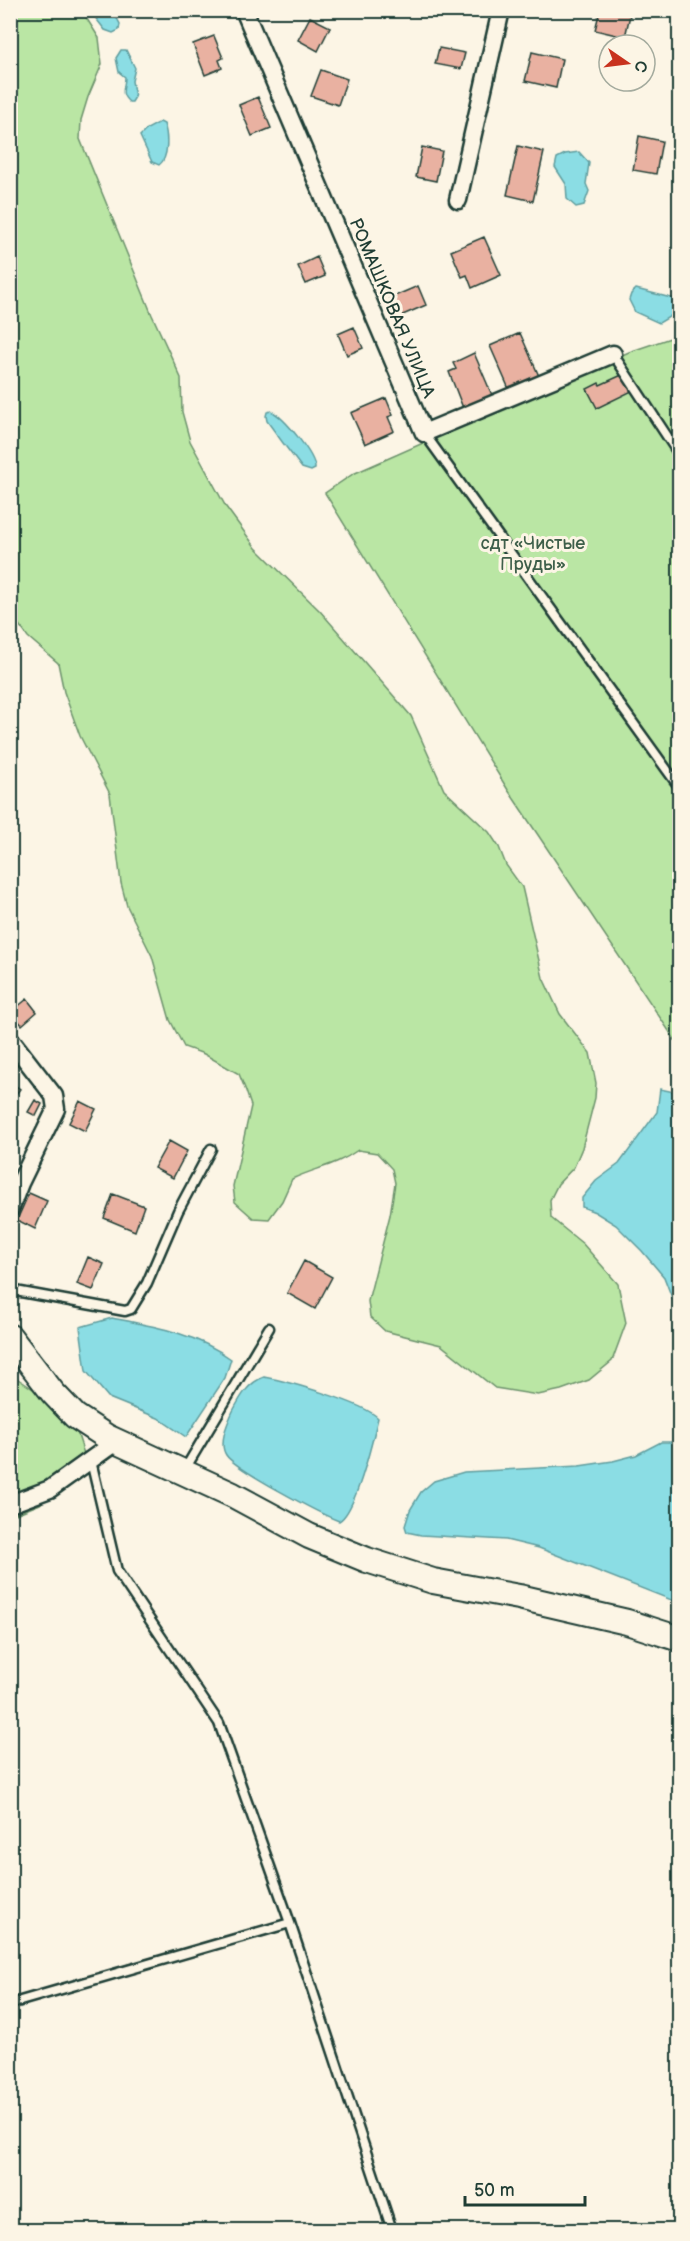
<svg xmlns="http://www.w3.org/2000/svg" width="690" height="2241" viewBox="0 0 690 2241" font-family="'Balsamiq Sans',sans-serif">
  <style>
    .green { fill: #bae6a4; stroke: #6c926c; stroke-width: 1.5 }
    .water { fill: #8bdde4; stroke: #609d9e; stroke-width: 1.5 }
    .building { fill: #e9b1a1; stroke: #1f3d34; stroke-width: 1.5 }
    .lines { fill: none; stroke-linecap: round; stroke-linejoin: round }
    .service-casing { stroke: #1f3d34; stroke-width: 13 }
    .minor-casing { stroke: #1f3d34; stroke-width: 21 }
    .secondary-casing { stroke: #1f3d34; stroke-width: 28 }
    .service { stroke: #fcf5e5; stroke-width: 8 }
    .minor { stroke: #fcf5e5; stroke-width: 16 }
    .secondary { stroke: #fcf5e5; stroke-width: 24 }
    .labels { text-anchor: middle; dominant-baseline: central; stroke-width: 6; stroke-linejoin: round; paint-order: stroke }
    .street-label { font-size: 18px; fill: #1f3d34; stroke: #fcf5e5 }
    .park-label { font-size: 18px; fill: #3e5f4a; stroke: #fcf5e5 }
  </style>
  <rect width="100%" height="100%" fill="#fcf5e5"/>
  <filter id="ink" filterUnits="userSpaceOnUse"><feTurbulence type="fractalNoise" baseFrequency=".0167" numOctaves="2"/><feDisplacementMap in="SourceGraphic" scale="12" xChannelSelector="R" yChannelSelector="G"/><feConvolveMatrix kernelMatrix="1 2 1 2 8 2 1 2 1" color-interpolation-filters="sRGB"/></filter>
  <g filter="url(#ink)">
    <path class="green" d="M10,11H82L99,38L102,64L88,97L81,120L80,139L152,315L181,378L182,412L190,441L226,507L256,548L320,611L411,716L444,790L489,832L499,847L506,865L522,887L543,978L560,1014L590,1053L596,1083L595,1098L582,1148L574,1167L558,1184L550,1200L551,1218L583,1244L618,1284L626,1323L612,1361L589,1380L561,1390L538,1395L495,1388L441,1345L385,1331L370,1317L368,1301L390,1215L395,1183L392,1169L377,1153L358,1150C336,1166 315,1168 292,1179L282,1201L269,1219L253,1218L235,1202L233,1186L251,1106L246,1091L239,1074L204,1054L184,1047L170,1020L152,956L127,906L121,883L110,794L80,736L64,692L58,663L28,637L11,614Z
      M679,335V1046L508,790L325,493L353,474L629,352Z
      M15,1377L45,1397L76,1429L86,1460L40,1504L11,1516L10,1397Z"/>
    <path class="water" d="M95,11H113L120,24L119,30L113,33L105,30L94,16Z
      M121,50H126L135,68L132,81L135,97L132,102H129C119,93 125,88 125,77L119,72L116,58Z
      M160,122L164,124C168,135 169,158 159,165L152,162L140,136L147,129Z
      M579,152L589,163L586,184L589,191L584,205L576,207L567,199L566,184L555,167L557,158L565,154Z
      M636,289L675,299L679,303V311L659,323L635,312L629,300L631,294Z
      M271,411C284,417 316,456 315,469L311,471L302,468L283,443L267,421L266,416L267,412Z
      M660,1089L679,1093V1316L664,1277L642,1251L616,1225L595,1212L582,1207V1198L596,1181L619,1164L657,1112Z
      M112,1318C153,1326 196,1333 231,1359L225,1378L186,1437L158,1418L109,1398L86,1371L80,1327Z
      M264,1377C286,1381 365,1403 378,1418C373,1439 356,1512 339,1521C320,1514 235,1469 226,1455C218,1443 228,1422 233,1411C241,1396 248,1383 264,1377Z
      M661,1442H679V1603L539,1548L506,1540L421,1535L407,1532L405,1526L410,1510L421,1492L434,1481L464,1472L579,1466L613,1461L636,1455Z"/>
    <path class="building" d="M433,10H469L467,18Z
      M600,10H611L630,15L625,37L595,30Z
      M310,17L330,27L318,51L298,40Z
      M214,36L223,58L219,60L222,68L205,75L193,44Z
      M439,48L465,53L461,69L435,64Z
      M532,52L562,59L556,88L525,81Z
      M321,70L347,79L338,105L311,96Z
      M258,97L271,128L252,136L239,105Z
      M639,136L662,141L656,174L633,170Z
      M518,146L544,152L533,201L507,195Z
      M422,147L442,151L436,181L416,177Z
      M484,237L501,275L472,288L467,275L462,277L451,251Z
      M317,257L325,276L306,284L298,266Z
      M418,286L426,305L398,317L390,298Z
      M354,327L363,348L347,355L338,334Z
      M520,333L539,376L509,389L490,346Z
      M474,353L492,395L463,408L449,372L456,369L453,363Z
      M624,374L632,391L597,408L587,389L599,383L600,385Z
      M386,398L393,415L388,417L394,431L365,444L351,413Z
      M27,999L37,1012L22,1025L11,1012Z
      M10,1082L20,1089L10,1102Z
      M35,1100L42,1104L36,1116L28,1112Z
      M80,1101L96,1109L85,1131L69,1123Z
      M169,1141L187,1151L173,1178L154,1168Z
      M29,1193L47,1201L35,1229L17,1220Z
      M113,1194L144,1206L135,1231L104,1218Z
      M88,1257L104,1264L93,1290L77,1284Z
      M304,1261L332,1277L315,1309L287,1293Z"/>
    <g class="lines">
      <defs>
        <path id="service" d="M613,354L680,456
          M424,433L680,788
          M10,1290L125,1311L131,1309L147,1283L178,1211L211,1149
          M91,1461L117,1571L219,1723L290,1923L392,2230
          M185,1469L269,1328
          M10,2004L290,1923"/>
        <path id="minor" d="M244,10L424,433L613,354
          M458,200L501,10
          M10,1039L54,1096L56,1109L20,1183L10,1209
          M10,1504L50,1489L117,1441"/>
        <path id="secondary" d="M10,1337L53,1393L75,1416L107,1437L233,1495L309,1536L367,1560L433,1581L519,1597L627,1622L680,1639"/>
      </defs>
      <use href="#service" class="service-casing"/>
      <use href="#minor" class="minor-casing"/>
      <use href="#secondary" class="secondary-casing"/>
      <use href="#service" class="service"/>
      <use href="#minor" class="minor"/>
      <use href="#secondary" class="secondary"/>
    </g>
  </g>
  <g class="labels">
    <g class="street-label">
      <text transform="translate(392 308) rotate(67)">РОМАШКОВАЯ УЛИЦА</text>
    </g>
    <g class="park-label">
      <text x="533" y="543">сдт «Чистые<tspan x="533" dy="21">Пруды»</tspan></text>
    </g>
  </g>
  <rect width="690" height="2241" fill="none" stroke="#fcf5e5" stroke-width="36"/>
  <rect x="18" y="18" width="654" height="2205" fill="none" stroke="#1f3d34" stroke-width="2" filter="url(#ink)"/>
  <g transform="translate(627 63) rotate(104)"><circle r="28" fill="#fcf5e5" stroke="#a4ab9e" stroke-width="1.5"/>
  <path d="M0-4.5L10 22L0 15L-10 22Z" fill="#c8321e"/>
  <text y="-9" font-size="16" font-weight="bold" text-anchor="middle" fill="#1f3d34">С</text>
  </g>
  <path d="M465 2196v9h120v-9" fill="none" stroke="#1f3d34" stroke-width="3"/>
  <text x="474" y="2196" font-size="18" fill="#1f3d34" stroke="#fcf5e5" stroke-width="4.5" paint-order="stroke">50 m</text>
</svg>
